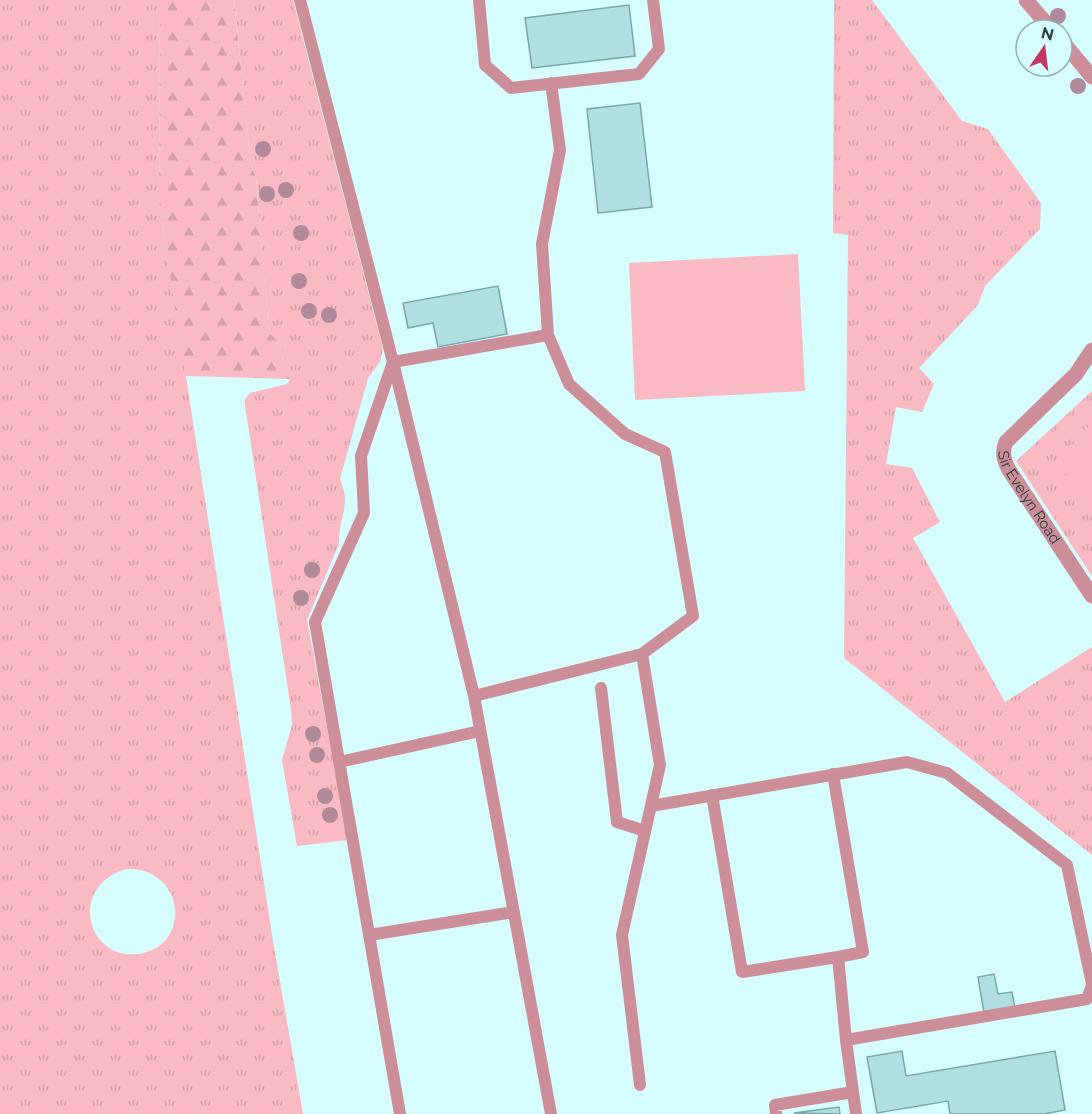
<svg xmlns="http://www.w3.org/2000/svg" width="1092" height="1114" viewBox="0 0 1092 1114" font-family="Raleway,sans-serif">
  <style>
    .grass { fill: url(#grass-tufts); fill-rule: evenodd }
    .forest { fill: url(#forest-firs) }
    .pitch { fill: #f9bac4 }
    .building { fill: #afdfe0; stroke: #78a7a8; stroke-width: 1.5 }
    .lines { fill: none; stroke-linecap: round; stroke-linejoin: round }
    .lane { stroke: #cc8f99; stroke-width: 12 }
    .street { stroke: #cc8f99; stroke-width: 15 }
    .tree { fill: #b18a9a }
    .labels { text-anchor: middle; dominant-baseline: central; stroke-width: 4.5; stroke-linejoin: round; paint-order: stroke }
    .street-label { font-size: 15px; fill: #283b3c; stroke: #d7feff }
  </style>
  <defs>
    <pattern id="grass-tufts" width="24" height="20" patternUnits="userSpaceOnUse" patternTransform="scale(1.5)"><rect width="24" height="20" fill="#f9bac4"/><path d="M3 7l-1-3M5 7V3M7 7l1-3M15 17l-1-3M17 17v-4M19 17l1-3" fill="none" stroke="#d5a1a9"/></pattern>
    <pattern id="forest-firs" width="22" height="20" patternUnits="userSpaceOnUse" patternTransform="scale(1.5)"><rect width="22" height="20" fill="#f9bac4"/><path d="M5 1l3.5 6h-7zM16 11l3.5 6h-7z" fill="#d5a1a9"/></pattern>
  </defs>
  <rect width="100%" height="100%" fill="#d7feff"/>
  <path class="grass" d="M0,0H160L159,201L272,935L303,1114H0ZM126,869C185,866 193,946 139,954C86,961 68,886 126,869Z
    M234,0H293L383,349L380,362L368,378L340,479C352,506 338,518 339,544L307,620L348,840L297,846L282,760L292,725L291,710L245,405V399L250,393L287,384L290,379L283,361L280,343L269,334L256,177L251,166Z
    M834,0H872L962,121L988,129L1041,203L1040,229L985,286L978,305L919,368L934,384L922,412L896,407L886,464L912,468L940,522L913,538L1005,702L1092,647V855L844,658L848,235L833,233Z
    M1092,391V576L1016,461Z"/>
  <path class="forest" d="M160,0H234L251,166L256,177L269,333L280,343L283,361L292,372L290,379L185,376L159,201Z"/>
  <path class="pitch" d="M798,254L805,391L635,400L629,263Z
    M1092,422V517L1058,461Z"/>
  <path class="building" d="M629,5L635,56L532,68L525,18Z
    M640,103L652,207L598,213L587,109Z
    M498,286L507,334L438,347L433,323L408,328L403,303Z
    M994,974L998,994L1012,992L1015,1008L984,1013L978,977Z
    M902,1051L906,1076L1055,1051L1065,1110L1044,1114H950L948,1101L877,1113L867,1057Z
    M839,1107L840,1114L794,1113Z"/>
  <g class="lines">
    <path class="lane" d="M300,0L393,362L474,696L551,1114
      M479,0L485,65L511,88L639,74L659,49L653,0
      M551,83L560,150L542,244L548,335L569,384L625,434L665,452L693,616L642,654L660,765L622,935L640,1085
      M601,688L617,822L645,831
      M474,696L642,654
      M339,762L480,731
      M833,774L863,952L838,957
      M712,795L742,972L838,957L846,1040
      M651,806L907,762L947,773L1067,865L1092,984
      M369,935L514,912
      M400,1114L315,622L364,513L361,456L393,362L548,335
      M776,1114L775,1105L853,1092
      M856,1114L846,1040L1087,999L1092,985"/>
    <g class="street">
      <path d="M1026,0L1052,30"/>
      <path d="M1062,41L1092,77"/>
      <path id="s1" d="M1092,350L1076,374L1006,442C1001,452 1004,461 1009,470L1092,596"/>
    </g>
  </g>
  <g class="tree">
    <circle cx="1058" cy="16" r="8"/>
    <circle cx="1078" cy="86" r="8"/>
    <circle cx="263" cy="149" r="8"/>
    <circle cx="286" cy="190" r="8"/>
    <circle cx="267" cy="194" r="8"/>
    <circle cx="301" cy="233" r="8"/>
    <circle cx="299" cy="281" r="8"/>
    <circle cx="309" cy="311" r="8"/>
    <circle cx="329" cy="315" r="8"/>
    <circle cx="312" cy="570" r="8"/>
    <circle cx="301" cy="598" r="8"/>
    <circle cx="313" cy="734" r="8"/>
    <circle cx="317" cy="755" r="8"/>
    <circle cx="325" cy="796" r="8"/>
    <circle cx="330" cy="815" r="8"/>
  </g>
  <g class="labels">
    <g class="street-label">
      <text stroke="none"><textPath href="#s1" startOffset="189">Sir Evelyn Road</textPath></text>
    </g>
  </g>
  <g transform="translate(1044 48) rotate(14)"><circle r="28" fill="#d7feff" stroke="#91b0b1" stroke-width="1.5"/>
  <path d="M0-4.5L10 22L0 15L-10 22Z" fill="#c53760"/>
  <text y="-9" font-size="16" font-weight="bold" text-anchor="middle" fill="#283b3c">N</text>
  </g>
</svg>
